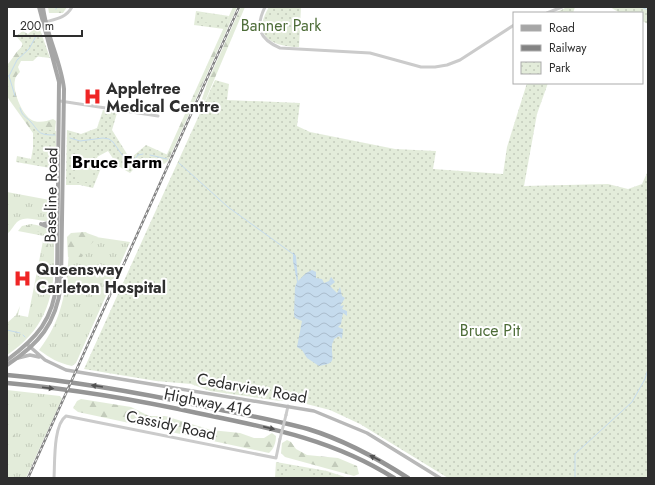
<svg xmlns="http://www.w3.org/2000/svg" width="655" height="485" viewBox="0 0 655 485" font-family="Jost,sans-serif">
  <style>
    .grass { fill: url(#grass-tufts) }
    .forest { fill: url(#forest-firs) }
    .park { fill: url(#park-dots) }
    .garden { fill: #e3ecda }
    .water { fill: url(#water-waves) }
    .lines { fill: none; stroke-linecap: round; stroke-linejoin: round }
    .stream { stroke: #c5dbed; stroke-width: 1 }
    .tertiary { stroke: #cbcbcb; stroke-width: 3 }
    .secondary { stroke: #b8b8b8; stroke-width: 3.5 }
    .primary { stroke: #a6a6a6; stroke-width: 4 }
    .motorway { stroke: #959595; stroke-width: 4.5 }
    .rail-casing { stroke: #838383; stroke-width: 2.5 }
    .rail { stroke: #fff; stroke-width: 1; stroke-dasharray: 3; stroke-linecap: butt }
    .tertiary-bridge { stroke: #cbcbcb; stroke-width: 3 }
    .oneway { fill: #525252 }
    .labels { text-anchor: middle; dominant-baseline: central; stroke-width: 4; stroke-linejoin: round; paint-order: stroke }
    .park-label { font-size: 16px; fill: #4d6c38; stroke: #fff }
    .poi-label { font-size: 16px; font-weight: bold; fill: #2e2e2e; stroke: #fff; text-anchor: start }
    .street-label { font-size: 16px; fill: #2e2e2e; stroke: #fff }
    .neighbourhood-label { font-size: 17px; font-weight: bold; fill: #000; stroke: #fff }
  </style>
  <defs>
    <pattern id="grass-tufts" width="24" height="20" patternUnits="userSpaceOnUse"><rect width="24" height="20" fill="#e3ecda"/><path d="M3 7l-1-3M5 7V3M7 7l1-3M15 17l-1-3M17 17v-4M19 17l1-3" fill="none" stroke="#c3cbbb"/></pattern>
    <pattern id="forest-firs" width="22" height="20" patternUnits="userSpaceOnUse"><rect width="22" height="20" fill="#e3ecda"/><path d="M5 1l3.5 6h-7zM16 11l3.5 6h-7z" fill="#c3cbbb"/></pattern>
    <pattern id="park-dots" width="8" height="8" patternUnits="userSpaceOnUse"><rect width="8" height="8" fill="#e3ecda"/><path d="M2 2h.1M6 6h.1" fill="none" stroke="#c3cbbb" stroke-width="1.8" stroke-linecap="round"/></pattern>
    <pattern id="water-waves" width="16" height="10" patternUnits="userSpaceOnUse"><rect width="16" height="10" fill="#c5dbed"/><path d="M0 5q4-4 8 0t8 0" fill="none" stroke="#aabccc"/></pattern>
  </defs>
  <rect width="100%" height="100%" fill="#fff"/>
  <path class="grass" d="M7,192L55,201L54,215L51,221C39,223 28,214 17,222C13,226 11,231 7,234Z
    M31,224C36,225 44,226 48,230C55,236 54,247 54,256C55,298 44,331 7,355V323L16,315L20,306L18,315L28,317L44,236L18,231L22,226Z
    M86,232L89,236L130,242L76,363L72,366C58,363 50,358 39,350C67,314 67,278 70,235Z
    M7,390L60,396L62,399L26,478H7Z"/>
  <path class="forest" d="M48,7H67L63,13H49Z
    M233,7H237L168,161L164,164L163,163Z
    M241,7H245L203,106L198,111L208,81Z
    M23,32L38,56L33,61H21L18,67L20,72C18,74 15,77 15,80C12,91 23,118 34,121C41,123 47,121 53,119L56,121C54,135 56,146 56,161L43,139L33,133L10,101L7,96V65C13,59 15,52 22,47L23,36L20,33Z
    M29,225C38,226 46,227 49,236L46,268C40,262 46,244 45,234L30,229L24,230L23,229Z
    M84,232L98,237L89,246L80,249L79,252L83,255L82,257H68L67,237L71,233Z
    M7,327H16L20,331L19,333L7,332Z
    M81,399L131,407L149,416H165L211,430L240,433L254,438H264L272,433L276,436C276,442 274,449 269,453L78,412L73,408L77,401Z
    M20 414a5 5 0 1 1 10 0a5 5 0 1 1-10 0Z
    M5.5 435a4.5 4.5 0 1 1 9 0a4.5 4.5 0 1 1-9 0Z
    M287,440L291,442L296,449L307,455L338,458L357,466L359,474L354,476L285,457L281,453L282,443Z"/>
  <path class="park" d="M269,7H301L299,47C272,47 251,36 269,7Z
    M567,7H575L573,13H555Z
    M610,7H648V24L642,21V13H620Z
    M196,11L229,16L224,29L194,25Z
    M39,27L50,58L17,54L23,44L16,36L23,31L28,34L35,28Z
    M215,80L229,84L227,100L300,103L297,126L310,132L395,149L436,151L433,169L503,174L507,147L527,83H548L537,114L524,186L608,184L628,189L642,184L648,171V478H448L360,424L330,410L295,401H280L210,391L191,384L156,381L84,369Z
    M103,110L117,113L112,130L127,154L132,157L146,145L168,155L162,166L149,160H142L130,173L118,166L108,151L97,157L101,168L93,188L80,185H66L67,130L81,134L97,128Z
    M33,127L56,131V169L16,162L17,156L31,159L33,148Z
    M276,462L327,471L348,478H275Z"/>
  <path class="garden" d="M203,13L220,15L219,24L202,22Z
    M274,16L288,31L280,38L266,24Z
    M76,150H93V182H75Z
    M287,469L310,472V478H286Z"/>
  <path class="water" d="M293,252L296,256L298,281L306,273L312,270L316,272V278L322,279L324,283L329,281L331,277L335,282L330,286L337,293L340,287L342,296L345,298L340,306L344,305L342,309L347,311V316L343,313L341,324L338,327L343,329L342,339L339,336L334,339C334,341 332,343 332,345C331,359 338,363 319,366L307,358L302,350L297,347L302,321L295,318L294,315L295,287L297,282L293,261Z"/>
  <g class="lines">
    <path class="stream" d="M641,7L648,10
      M56,9L57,7
      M7,76H9L17,60L29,49L36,36
      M9,76L15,96
      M20,108C22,116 25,116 30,121C40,132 37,135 55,135
      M70,138L80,141L103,138L109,139L113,142L125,159H135L138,155L143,154
      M150,155L167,159
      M179,163L228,207L293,254
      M7,330L20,333
      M23,335L25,337
      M575,478V454L632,402L645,379L648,369"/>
    <path class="tertiary" d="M265,7C255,27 259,39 280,48L370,53L421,67H435L447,65L460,60L514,25
      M547,13L562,7
      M45,22C56,19 66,18 72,7
      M60,101L158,116
      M286,415L288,406
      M54,478C55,463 53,425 66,416L276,458L280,439"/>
    <path class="secondary" d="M28,345L45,360L66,370L314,411L367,433L440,478
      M18,358L30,355L39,357"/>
    <path class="primary" d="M41,224L53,229L56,236
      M44,224L53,222L56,215
      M7,360C37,338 53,320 57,281L59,82L39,7
      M7,365C39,344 56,324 61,285L64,89C61,61 46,35 43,7"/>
    <path class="motorway" d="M7,375C74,381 141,393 207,407C241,414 275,420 308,429C344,440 377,458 408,478
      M7,383C72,389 138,400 202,414C271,428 334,440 394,478"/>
    <defs>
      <path id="rail" d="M28,478L239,7"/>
    </defs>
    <use href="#rail" class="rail-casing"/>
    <use href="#rail" class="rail"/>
    <path class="tertiary-bridge" d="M280,439L286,415"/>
  </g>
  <defs><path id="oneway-solid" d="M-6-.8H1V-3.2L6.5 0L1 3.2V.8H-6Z"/></defs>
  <g class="oneway">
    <use href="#oneway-solid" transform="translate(97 386) rotate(-171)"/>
    <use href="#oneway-solid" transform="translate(48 388) rotate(7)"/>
    <use href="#oneway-solid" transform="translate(269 428) rotate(13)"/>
    <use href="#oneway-solid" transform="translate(375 458) rotate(-153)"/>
  </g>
  <defs>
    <symbol id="hospital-bare" viewBox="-9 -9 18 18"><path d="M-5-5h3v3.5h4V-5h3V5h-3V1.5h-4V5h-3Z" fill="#ef2525" stroke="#fff" stroke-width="2.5" paint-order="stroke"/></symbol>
  </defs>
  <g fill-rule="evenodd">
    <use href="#hospital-bare" x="80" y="84" width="25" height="25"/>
    <use href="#hospital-bare" x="10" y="266" width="25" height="25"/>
  </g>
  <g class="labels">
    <g class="park-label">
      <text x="281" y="25">Banner Park</text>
      <text x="490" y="330">Bruce Pit</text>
    </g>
    <g class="poi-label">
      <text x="106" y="88">Appletree<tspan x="106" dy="18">Medical Centre</tspan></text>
      <text x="36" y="269">Queensway<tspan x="36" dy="18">Carleton Hospital</tspan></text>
    </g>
    <g class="street-label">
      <text transform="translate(51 195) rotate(-89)">Baseline Road</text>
      <text transform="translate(252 388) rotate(10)">Cedarview Road</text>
      <text transform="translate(208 402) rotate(11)">Highway 416</text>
      <text transform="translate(171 425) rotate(12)">Cassidy Road</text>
    </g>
    <g class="neighbourhood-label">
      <text x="117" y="162">Bruce Farm</text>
    </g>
  </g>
  <rect width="655" height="485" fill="none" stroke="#2e2e2e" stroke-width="16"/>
  <rect x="513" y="12" width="130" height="72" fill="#ffffff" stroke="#ababab"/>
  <rect x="521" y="25" width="20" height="6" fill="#a6a6a6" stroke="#ababab"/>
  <text x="549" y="32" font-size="12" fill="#2e2e2e">Road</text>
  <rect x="521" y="45" width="20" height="6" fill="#838383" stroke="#ababab"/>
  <text x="549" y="52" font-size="12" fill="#2e2e2e">Railway</text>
  <rect x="521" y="62" width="20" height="12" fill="url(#park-dots)" stroke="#ababab"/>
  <text x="549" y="72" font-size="12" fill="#2e2e2e">Park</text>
  <path d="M14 30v6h68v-6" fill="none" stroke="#2e2e2e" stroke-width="2"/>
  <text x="20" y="30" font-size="12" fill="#2e2e2e" stroke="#ffffff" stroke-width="3" paint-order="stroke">200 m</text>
</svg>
